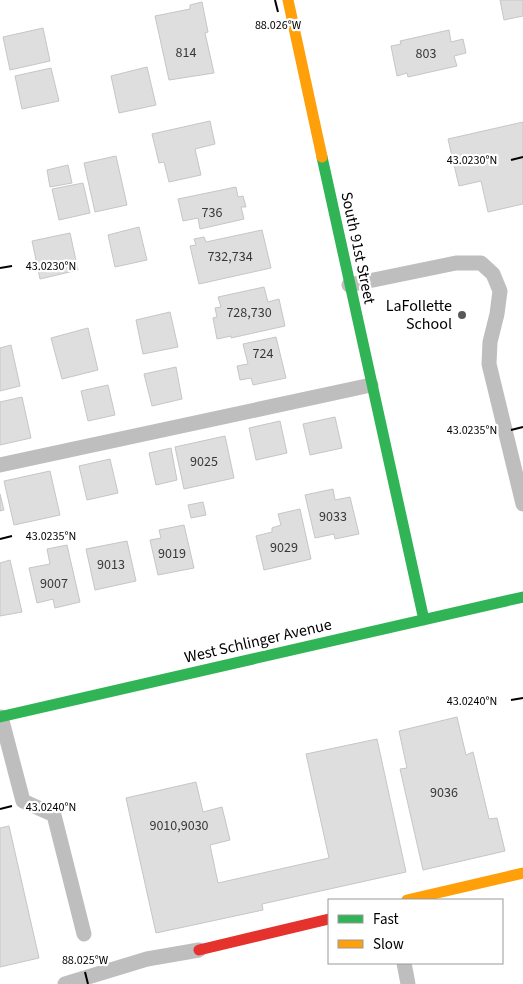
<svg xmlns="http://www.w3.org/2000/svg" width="523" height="984" viewBox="0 0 523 984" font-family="'Source Sans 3',sans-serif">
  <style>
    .building { fill: #dedede; stroke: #c6c6c6 }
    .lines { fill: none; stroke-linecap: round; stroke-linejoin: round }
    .lane { stroke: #bebebe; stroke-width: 15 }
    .fast { stroke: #30b455; stroke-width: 11 }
    .slow { stroke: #ff9f0a; stroke-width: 11 }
    .jam { stroke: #e5322d; stroke-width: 11 }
    .ticks { fill: none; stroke: #000; stroke-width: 2 }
    .poi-dot { fill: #595959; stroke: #fff; stroke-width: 2 }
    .labels { text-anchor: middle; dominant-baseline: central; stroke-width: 4.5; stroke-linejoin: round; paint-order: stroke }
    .number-label { font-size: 14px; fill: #383838 }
    .street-label { font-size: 16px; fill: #000; stroke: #fff }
    .poi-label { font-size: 16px; fill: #000; stroke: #fff; text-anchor: end }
    .ticks-label { font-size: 12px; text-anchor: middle; fill: #000; stroke: #fff; stroke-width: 4.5; stroke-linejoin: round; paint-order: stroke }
  </style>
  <rect width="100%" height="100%" fill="#fff"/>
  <path class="building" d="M500,0H523V16L504,20Z
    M202,2L208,32L205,33L214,73L169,80L155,16L190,9V5Z
    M43,28L50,61L10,70L3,37Z
    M449,30L451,42L463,39L466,53L454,56L457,66L408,77L407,73L397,76L391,46L401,44L400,41Z
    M147,67L156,105L119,113L111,76Z
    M51,68L59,101L22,109L15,76Z
    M210,121L215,144L195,149L201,175L169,182L164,162L159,163L152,134Z
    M523,122V204L488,212L481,181L459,186L448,139Z
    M116,156L127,205L95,212L84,163Z
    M68,165L72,183L50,187L47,170Z
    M83,183L90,213L59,220L52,189Z
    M236,187L238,197L243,196L246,207H241L244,219L200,229L198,218L183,221L178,199Z
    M139,227L147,260L115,267L108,235Z
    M262,230L271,268L199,284L190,246L196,245L194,239L204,237L206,242Z
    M70,233L78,270L40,279L32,241Z
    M264,287L268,302L279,299L285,326L231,338V336L217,339L213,318L217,317L215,308L221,307L218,297Z
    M170,312L178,347L143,354L136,320Z
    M88,328L98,370L62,379L51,338Z
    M276,337L286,378L253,385L251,378L240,380L237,366L248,364L243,344Z
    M11,345L20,386L0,391V348Z
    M176,367L182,399L152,406L144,374Z
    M108,385L115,415L88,421L81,391Z
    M22,397L31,438L0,445V402Z
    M335,417L342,448L310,455L303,424Z
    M280,421L287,453L256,460L249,428Z
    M225,436L234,478L184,489L175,447Z
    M171,448L177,480L156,485L149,453Z
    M110,459L118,493L87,500L79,466Z
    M50,471L60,515L14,525L4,481Z
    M333,489L335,500L350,497L359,534L335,539L334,534L315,538L305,495Z
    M0,494L4,510L0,511Z
    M203,502L206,515L191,518L188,505Z
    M300,509L311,559L264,570L256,536L272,532V528L281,525L278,514Z
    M184,525L194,568L158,575L150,540L161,538L159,530Z
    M127,541L136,581L95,590L86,549Z
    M67,545L80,602L55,608L53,599L37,603L29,568L50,564L47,549Z
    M10,560L22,612L0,616V563Z
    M457,717L466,755L473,752L489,819L497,818L505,851L423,870L400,769L407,768L399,731Z
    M377,739L406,872L262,904L263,910L156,933L126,798L196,782L203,812L222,807L230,840L210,845L218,883L329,858L306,754Z
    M9,826L39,958L0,967V828Z"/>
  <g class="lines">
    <path class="lane" d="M349,285L456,263H481L493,274L500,291L497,314L490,342L489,364L523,504
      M0,465L371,385
      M1,717L23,801L54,815L84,934
      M404,963L408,984
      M65,984L147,959L199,950"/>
    <path class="fast" d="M322,157L424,620
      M0,717L523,597"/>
    <path class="slow" d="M288,0L322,157
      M407,900L523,873"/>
    <path class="jam" d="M199,950L329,919"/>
  </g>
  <path class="ticks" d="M275,0L278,12M511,160L523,157M0,268L12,266M511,430L523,427M0,539L12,536M511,700L523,698M0,809L12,806M85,972L88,984"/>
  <circle class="poi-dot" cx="462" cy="315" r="5"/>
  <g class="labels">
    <g class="number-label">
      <text x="186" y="53">814</text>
      <text x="426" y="54">803</text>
      <text x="212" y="213">736</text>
      <text x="230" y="257">732,734</text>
      <text x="249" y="313">728,730</text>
      <text x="263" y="354">724</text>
      <text x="204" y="462">9025</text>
      <text x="333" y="517">9033</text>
      <text x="284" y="548">9029</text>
      <text x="172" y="554">9019</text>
      <text x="111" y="565">9013</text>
      <text x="54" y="584">9007</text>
      <text x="444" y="793">9036</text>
      <text x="179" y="826">9010,9030</text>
    </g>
    <g class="street-label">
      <text transform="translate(358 248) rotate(78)">South 91st Street</text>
      <text transform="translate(258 641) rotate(-13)">West Schlinger Avenue</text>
    </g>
    <g class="poi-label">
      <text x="452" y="306">LaFollette<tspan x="452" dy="18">School</tspan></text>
    </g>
  </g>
  <g class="ticks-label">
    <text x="278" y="29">88.026°W</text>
    <text x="472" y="164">43.0230°N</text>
    <text x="51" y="270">43.0230°N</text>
    <text x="472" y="434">43.0235°N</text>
    <text x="51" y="540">43.0235°N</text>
    <text x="472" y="705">43.0240°N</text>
    <text x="51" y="811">43.0240°N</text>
    <text x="85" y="964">88.025°W</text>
  </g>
  <rect x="328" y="899" width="175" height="65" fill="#ffffff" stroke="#999999"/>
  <rect x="338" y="915" width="25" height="8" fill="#30b455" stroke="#999999"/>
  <text x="373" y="924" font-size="15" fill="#000000">Fast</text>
  <rect x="338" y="940" width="25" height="8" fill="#ff9f0a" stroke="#999999"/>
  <text x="373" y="949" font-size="15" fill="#000000">Slow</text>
</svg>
